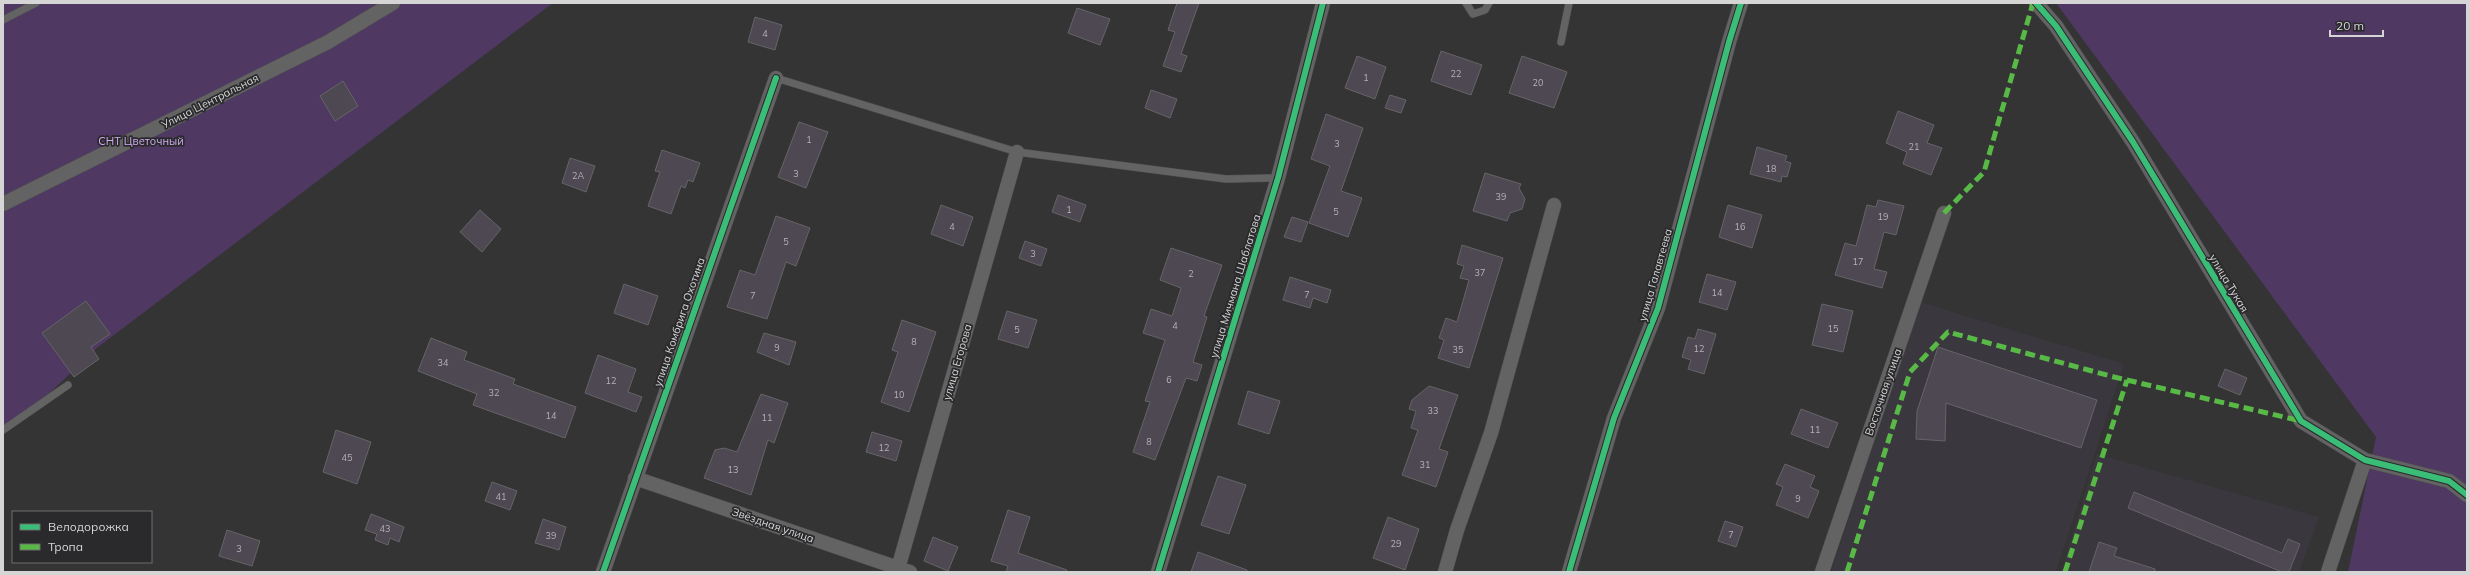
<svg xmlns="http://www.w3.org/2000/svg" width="2470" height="575" viewBox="0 0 2470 575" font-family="Mulish,sans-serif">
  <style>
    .built { fill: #3a373e }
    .green { fill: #4f3862 }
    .building { fill: #4e4853; stroke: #656466 }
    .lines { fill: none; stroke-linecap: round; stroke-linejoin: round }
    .lane-casing { stroke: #515151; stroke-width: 8 }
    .street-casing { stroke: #515151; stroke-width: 15 }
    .lane { stroke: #636364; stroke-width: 7 }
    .street { stroke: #636364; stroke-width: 14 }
    .quiet { stroke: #58b947; stroke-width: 5; stroke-dasharray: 10 5; stroke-linecap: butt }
    .cycleway-casing { stroke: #2a292b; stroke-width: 8 }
    .cycleway { stroke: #3abd76; stroke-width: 6 }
    .labels { text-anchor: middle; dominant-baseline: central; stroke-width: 3.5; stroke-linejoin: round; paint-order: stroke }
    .number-label { font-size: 9px; fill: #b3b2b5 }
    .street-label { font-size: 11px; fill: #d5d5d6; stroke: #2a292b }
    .park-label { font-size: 11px; fill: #d1acf3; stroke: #2a292b }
  </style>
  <rect width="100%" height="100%" fill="#343434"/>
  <path class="built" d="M1920,302L2124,364L2056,572H1831Z
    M2097,454L2319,517L2299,572H2061Z"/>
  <path class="green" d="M3,3H553L98,347L13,428L3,433Z
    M2056,3H2467V572H2348L2376,437Z"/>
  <path class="building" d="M1177,3H1199L1181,54L1187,56L1181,72L1163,66L1175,32L1168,30Z
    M1077,8L1110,19L1100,45L1068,33Z
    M755,17L782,25L775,50L748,42Z
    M1441,51L1482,65L1471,95L1431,81Z
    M1357,56L1386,67L1375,99L1345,88Z
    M1522,56L1567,72L1554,108L1509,93Z
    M343,81L358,106L335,121L320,96Z
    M1151,90L1177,99L1170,118L1145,108Z
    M1390,95L1406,100L1401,113L1385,108Z
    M1898,111L1934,125L1927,143L1942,148L1931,175L1903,164L1907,152L1886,143Z
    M1326,114L1363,128L1341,191L1362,198L1348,237L1309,223L1330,166L1311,159Z
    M799,122L828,132L806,188L778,177Z
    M1757,147L1787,156L1785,161L1791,163L1787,177L1782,176L1781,182L1750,174Z
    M662,150L700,163L693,182L688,180L685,188L681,186L671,214L648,206L660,172L655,171Z
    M570,158L595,166L586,192L562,183Z
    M1485,173L1521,184L1519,188L1525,199L1522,209L1510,213L1507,221L1473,211Z
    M1058,195L1086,205L1080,222L1052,212Z
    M1878,200L1904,206L1896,235L1884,232L1874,269L1887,272L1882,288L1835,275L1845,243L1856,246L1867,205L1876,207Z
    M941,205L973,217L963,246L931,234Z
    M1728,205L1762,215L1752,248L1719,237Z
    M480,210L501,229L482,252L460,232Z
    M776,216L810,228L796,266L786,262L767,319L727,307L740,270L755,275Z
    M1292,217L1308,222L1301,242L1284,237Z
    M1025,241L1047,249L1041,266L1019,258Z
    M1462,245L1503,258L1469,368L1438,358L1444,340L1439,338L1446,318L1457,322L1469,280L1460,278L1464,266L1457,264Z
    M1171,248L1222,265L1204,316L1207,317L1193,362L1202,365L1197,381L1186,378L1155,460L1133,452L1150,402L1145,401L1165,340L1143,333L1151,309L1172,316L1181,288L1160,280Z
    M1707,274L1736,282L1727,310L1699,302Z
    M1290,277L1331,290L1327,303L1313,298L1310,308L1283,300Z
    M624,284L658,296L648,325L614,313Z
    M86,301L110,334L91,347L99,359L74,377L42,333Z
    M1822,304L1853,311L1843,352L1812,345Z
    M1007,311L1037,320L1028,348L998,339Z
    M902,320L936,332L909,412L881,402L898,352L892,350Z
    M1698,329L1716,334L1704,374L1688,369L1691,360L1682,357L1688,337L1695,339Z
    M764,333L796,342L789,365L757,352Z
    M431,338L467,352L464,360L515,379L513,384L576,407L565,438L473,405L477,394L418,371Z
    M1938,347L2097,400L2081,448L1946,403L1945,441L1916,439L1917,411Z
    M598,355L636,369L628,392L642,397L636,412L585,393Z
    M2225,369L2247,378L2240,395L2218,386Z
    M1429,386L1458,395L1439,449L1448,452L1436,487L1402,475L1418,430L1411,428L1416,411L1409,409L1412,400Z
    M1248,391L1280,401L1269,434L1238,424Z
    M761,394L788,403L774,443L768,440L751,495L704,478L715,450L724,448L737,452Z
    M1801,409L1838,423L1828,448L1791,434Z
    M336,430L371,442L357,484L323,472Z
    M872,432L902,441L896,461L866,452Z
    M1785,464L1815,476L1810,487L1819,491L1808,518L1776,505L1783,487L1776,484Z
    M1218,476L1246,485L1229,534L1201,525Z
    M492,482L517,491L510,510L485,501Z
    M2134,492L2282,553L2288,539L2300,544L2289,572H2282L2128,508Z
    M1008,510L1030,517L1018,553L1067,570L1066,572H1006L1008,566L991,561Z
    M371,514L404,527L399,542L390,538L388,545L375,540L377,534L365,530Z
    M1388,517L1419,529L1405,570L1373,558Z
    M543,519L566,527L559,550L535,543Z
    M1725,521L1743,527L1736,547L1718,541Z
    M227,530L260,541L252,566L219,556Z
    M933,537L958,547L948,571L924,561Z
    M2099,542L2117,548L2114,556L2155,569V572H2089Z
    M1198,552L1247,570V572H1191Z"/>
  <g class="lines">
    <defs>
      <path id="lane" d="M1466,3L1473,14L1485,10L1489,3
        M3,20L36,3
        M1561,42L1569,3
        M776,78L1017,152L1226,179L1278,178
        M3,430L68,385"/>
      <path id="street" d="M2036,3L2056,26L2133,142L2301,421L2365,460L2449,481L2467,495
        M3,204L328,42L393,3
        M635,478L910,572
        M603,572L776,78
        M897,572L1017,152
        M1158,572L1278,178L1323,3
        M1445,572L1457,530L1491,433L1554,205
        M1569,572L1614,418L1658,308L1729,42L1741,3
        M1822,572L1944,213
        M2328,572L2365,460"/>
    </defs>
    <use href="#lane" class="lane-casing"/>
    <use href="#street" class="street-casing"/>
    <use href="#lane" class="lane"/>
    <use href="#street" class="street"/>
    <path class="quiet" d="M1944,213L1984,172L2033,3
      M1847,572L1910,372L1948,332L2114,377L2301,421
      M2065,572L2127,380"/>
    <defs>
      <path id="cycleway" d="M2036,3L2056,26L2133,142L2301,421L2365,460L2449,481L2467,495
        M603,572L776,78
        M1158,572L1278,178L1323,3
        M1569,572L1614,418L1658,308L1729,42L1741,3"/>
    </defs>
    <use href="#cycleway" class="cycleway-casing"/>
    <use href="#cycleway" class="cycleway"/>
  </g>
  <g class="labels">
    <g class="number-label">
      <text x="765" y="33">4</text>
      <text x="1456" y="73">22</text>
      <text x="1366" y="77">1</text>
      <text x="1538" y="82">20</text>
      <text x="809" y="139">1</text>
      <text x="1337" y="143">3</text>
      <text x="1914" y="146">21</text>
      <text x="1771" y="168">18</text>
      <text x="796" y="173">3</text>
      <text x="578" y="175">2А</text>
      <text x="1501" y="196">39</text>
      <text x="1069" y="209">1</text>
      <text x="1336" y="211">5</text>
      <text x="1883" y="216">19</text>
      <text x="952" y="226">4</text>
      <text x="1740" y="226">16</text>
      <text x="786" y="241">5</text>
      <text x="1033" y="253">3</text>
      <text x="1858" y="261">17</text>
      <text x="1480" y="272">37</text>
      <text x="1191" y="273">2</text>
      <text x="1717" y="292">14</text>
      <text x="1307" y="294">7</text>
      <text x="753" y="295">7</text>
      <text x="1175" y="325">4</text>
      <text x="1833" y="328">15</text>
      <text x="1017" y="329">5</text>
      <text x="914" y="341">8</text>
      <text x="777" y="347">9</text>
      <text x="1699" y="348">12</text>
      <text x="1458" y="349">35</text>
      <text x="443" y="362">34</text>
      <text x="1169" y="379">6</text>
      <text x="611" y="380">12</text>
      <text x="494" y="392">32</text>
      <text x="899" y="394">10</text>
      <text x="1433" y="410">33</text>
      <text x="551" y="415">14</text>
      <text x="767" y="417">11</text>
      <text x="1815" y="429">11</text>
      <text x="1149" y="441">8</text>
      <text x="884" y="447">12</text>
      <text x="347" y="457">45</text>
      <text x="1425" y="464">31</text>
      <text x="733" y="469">13</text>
      <text x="501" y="496">41</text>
      <text x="1798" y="498">9</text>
      <text x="385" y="528">43</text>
      <text x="1731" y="534">7</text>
      <text x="551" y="535">39</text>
      <text x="1396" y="543">29</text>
      <text x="239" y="548">3</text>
    </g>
    <g class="street-label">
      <text transform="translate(210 101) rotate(-27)">Улица Центральная</text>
      <text transform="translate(1655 275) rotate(-74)">улица Галавтеева</text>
      <text transform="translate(2229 283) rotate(59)">улица Тукая</text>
      <text transform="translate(1235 286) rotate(-73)">улица Мичмана Шаблатова</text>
      <text transform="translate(679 322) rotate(-71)">улица Комбрига Охотина</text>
      <text transform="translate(957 362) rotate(-74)">улица Егорова</text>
      <text transform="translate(1883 392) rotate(-71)">Восточная улица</text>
      <text transform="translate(773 525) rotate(19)">Звёздная улица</text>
    </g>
    <g class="park-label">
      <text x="141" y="141">СНТ Цветочный</text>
    </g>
  </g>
  <rect width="2470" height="575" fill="none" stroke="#d5d5d6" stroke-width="8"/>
  <rect x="12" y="511" width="140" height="52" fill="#2a292b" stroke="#6e6e6f"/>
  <rect x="20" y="524" width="20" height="6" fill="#3abd76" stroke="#6e6e6f"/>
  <text x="48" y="531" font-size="12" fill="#d5d5d6">Велодорожка</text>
  <rect x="20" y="544" width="20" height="6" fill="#58b947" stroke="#6e6e6f"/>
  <text x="48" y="551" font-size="12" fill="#d5d5d6">Тропа</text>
  <path d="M2330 30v6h53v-6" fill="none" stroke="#d5d5d6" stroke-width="2"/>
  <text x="2336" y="30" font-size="12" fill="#d5d5d6" stroke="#2a292b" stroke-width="3" paint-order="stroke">20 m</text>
</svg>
